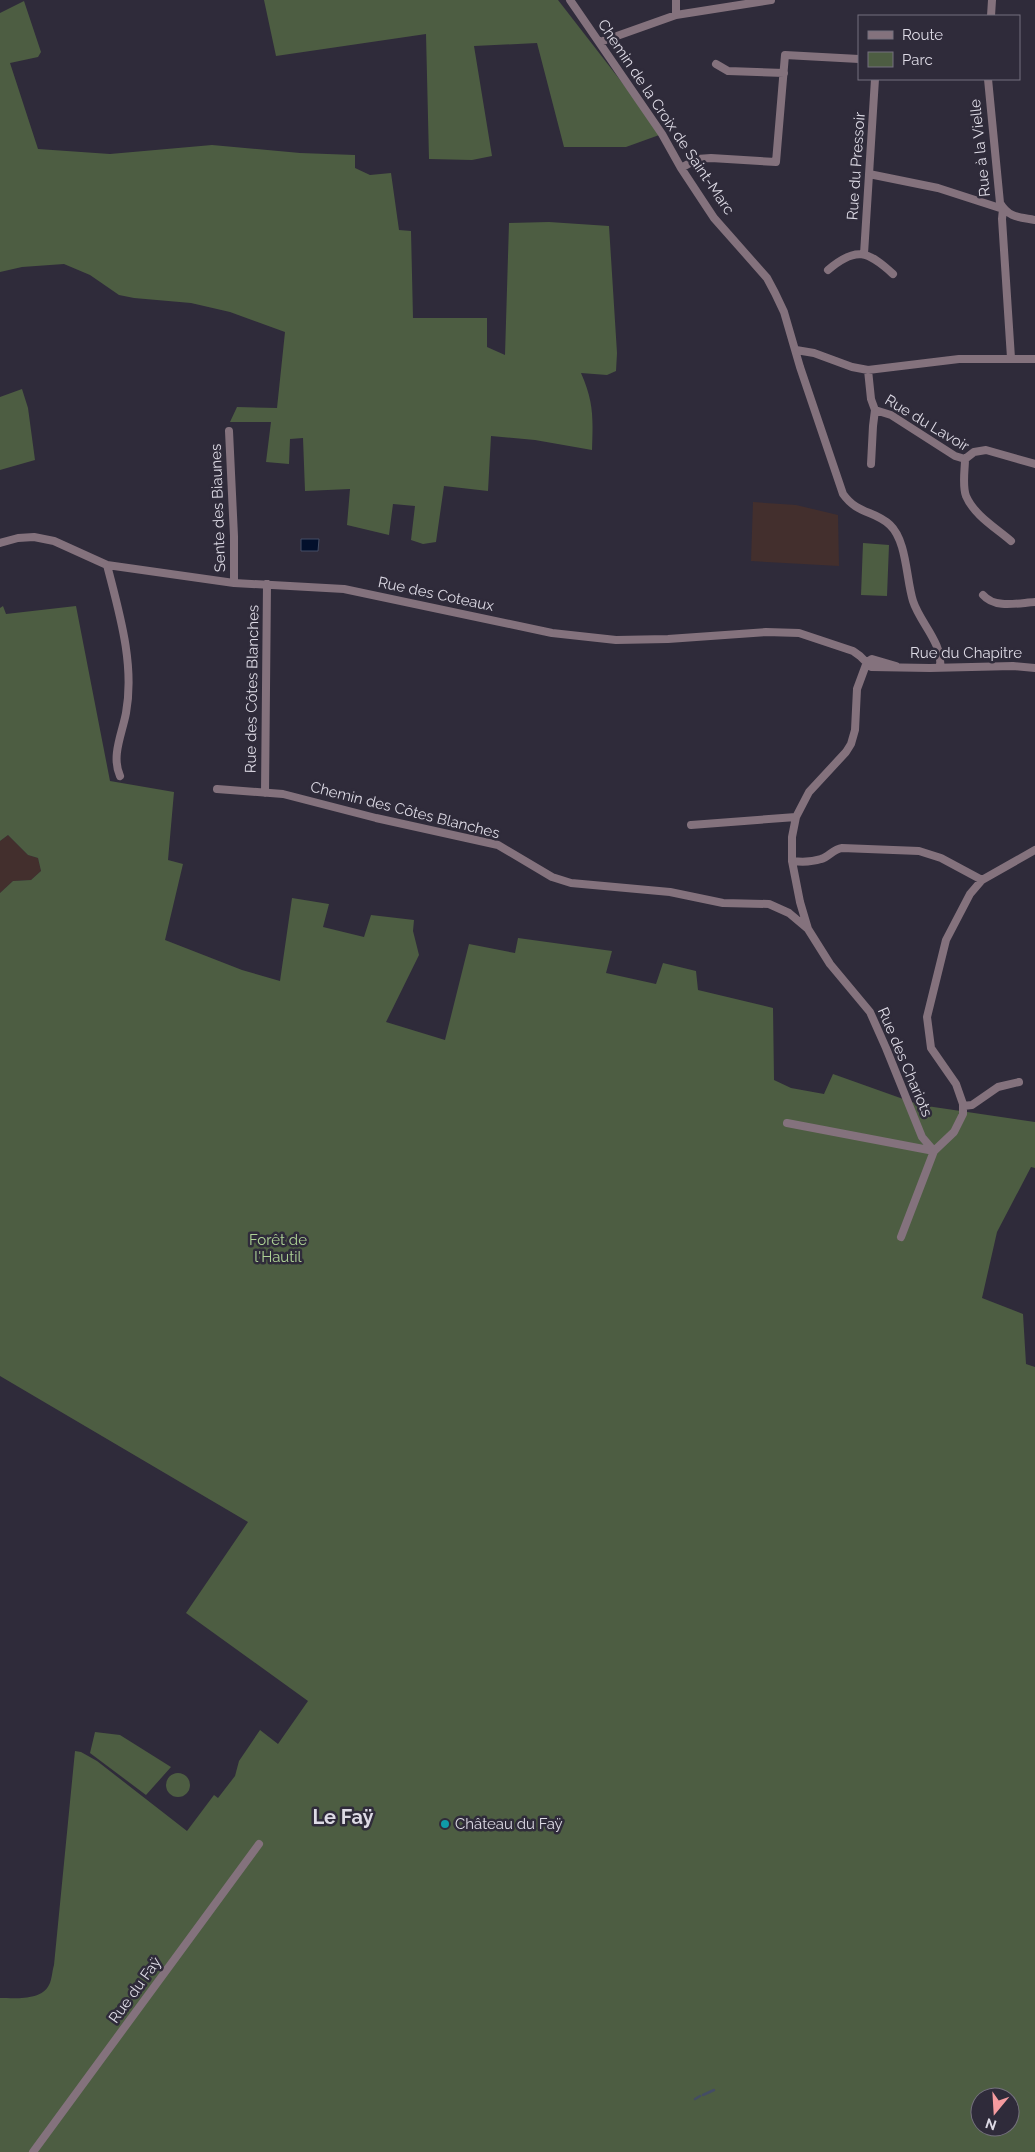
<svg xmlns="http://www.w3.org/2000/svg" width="1035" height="2152" viewBox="0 0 1035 2152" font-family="Raleway,sans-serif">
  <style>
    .industrial { fill: #432f2d }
    .green { fill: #4d5d42; fill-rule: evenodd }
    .water { fill: #03102c; stroke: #444d64 }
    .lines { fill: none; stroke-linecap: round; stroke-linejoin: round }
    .stream { stroke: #444d64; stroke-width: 2.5 }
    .street { stroke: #84727d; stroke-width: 8 }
    .culture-dot { fill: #0f9aa8; stroke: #2f2b3a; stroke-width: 2 }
    .labels { text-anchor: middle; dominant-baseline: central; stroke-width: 5; stroke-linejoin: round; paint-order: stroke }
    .street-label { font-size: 15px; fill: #dddae5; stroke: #2f2b3a }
    .park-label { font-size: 15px; fill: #afd396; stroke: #2f2b3a }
    .poi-label { font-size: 15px; fill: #dddae5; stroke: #2f2b3a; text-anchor: start }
    .district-label { font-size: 20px; font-weight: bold; fill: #dddae5; stroke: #2f2b3a }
  </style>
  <rect width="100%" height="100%" fill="#2f2b3a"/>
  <path class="industrial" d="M753,502L796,505L838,515L839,566L751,561Z
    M8,835L28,855L38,858L41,871L31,880L13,881L0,893V841Z"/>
  <path class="green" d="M264,0H558L662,134L626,147H564L537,43L474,46L492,156L472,160L429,159L426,34L276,56Z
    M24,1L41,52L38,57L10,63L38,149L110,154L212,145L300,153L355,155V168L370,175L391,173L399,230L411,231L413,318H487V347L505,355L509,223L549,222L609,226L617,353L616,371L607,375L581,373C594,403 593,417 592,450L535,440L491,436L488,491L444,486L436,542L423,544L411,540L415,506L393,504L389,535L347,525L350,489L305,491L303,438L290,439L289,464L266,462L271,422H230L237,407L277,408L285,332L230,312L191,303L134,298L119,295L90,275L64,264L22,267L0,272V13Z
    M22,389L28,408L35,460L0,470V397Z
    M863,543L889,545L887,596L861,595Z
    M3,606L6,614L76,606L110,781L174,792L168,860L183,864L165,940L242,970L280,981L292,898L329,904L323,927L364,937L371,915L414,920L413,931L419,955L386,1022L445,1040L469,944L515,953L518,938L612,951L606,973L656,984L663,963L696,971L698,990L773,1008L774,1080L791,1088L824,1094L833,1074L920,1105L1035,1122V1168L1031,1167L997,1232L982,1298L1023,1314L1026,1364L1035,1367V2152H0V1998C15,1998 41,2001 49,1985C52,1980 52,1971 54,1965L75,1751L81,1752L97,1761L187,1831L214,1795L218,1798L235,1776L239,1761L260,1730L278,1744L308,1701L186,1613L248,1522L0,1376V893L13,881L31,880L41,871L38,858L28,855L8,835L0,841V608ZM980,2097H1010V2127H980Z
    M95,1732L120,1735L171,1767L146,1795L90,1753Z
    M166 1785a12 12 0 1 1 24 0a12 12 0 1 1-24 0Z"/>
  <path class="water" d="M301,539H319L318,551H301Z"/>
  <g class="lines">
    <path class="stream" d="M703,2095L714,2090
      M695,2099L700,2096"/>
    <path class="street" d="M570,0L662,134L681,168L714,218L767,278L775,293L784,312L800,367L843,494C858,515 874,510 890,525C907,541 906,579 913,601C920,623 943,643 940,667
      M676,0V15
      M991,16L992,0
      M600,42L676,15L771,0
      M716,64L728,71L784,73
      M988,79L1000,203C1009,218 1019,217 1035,220
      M681,168L697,159L711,158L776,162L785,55L859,59
      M869,174L938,188L1003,209L1002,219L1011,358
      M864,254L875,79
      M828,270C856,246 868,251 893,274
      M796,350L814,353L852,367L868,370L959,359H1035
      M868,370L871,399L875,410L891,415L955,456L965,459C965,470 962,485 966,496C974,515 996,528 1011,541
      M229,431L234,536V583
      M965,459L974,452L986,450L1035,464
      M871,464L873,426L875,410
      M0,543L18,538L34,537L54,541L107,565L234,583L344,589L552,633L616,640L668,639L766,632L799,633L853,651L860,656L871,667L930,668L1013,666L1035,668
      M107,565C119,612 135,664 126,713C122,734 111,756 120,776
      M983,595C995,609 1018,603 1035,602
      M867,662L857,689L855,730L851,744L846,752L809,792L796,817L792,837V861L800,902L808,929L830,964L870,1012L886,1048L922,1137L934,1151
      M867,662L872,659L896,666
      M217,789L283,794L376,818L498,845L552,877L571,883L670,892L723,903L769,904L789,913L808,929
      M265,793L267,584
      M691,825L796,817
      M792,861C801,862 812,862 821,859C829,857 833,849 842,848L919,851L941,858L982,880
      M963,1106L972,1105L998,1087L1019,1082
      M787,1123L934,1151
      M901,1237L934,1151L954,1132L963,1114V1104L956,1084L931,1048L927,1017L946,940L970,894L982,880L1035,850
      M33,2152L259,1844"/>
  </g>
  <circle class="culture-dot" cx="445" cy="1824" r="5"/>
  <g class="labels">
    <g class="street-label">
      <text transform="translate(666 117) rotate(56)">Chemin de la Croix de Saint-Marc</text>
      <text transform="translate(980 148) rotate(-96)">Rue à la Vielle</text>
      <text transform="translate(856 166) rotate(-86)">Rue du Pressoir</text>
      <text transform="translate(927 423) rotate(31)">Rue du Lavoir</text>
      <text transform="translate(218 508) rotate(-92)">Sente des Biaunes</text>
      <text transform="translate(436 594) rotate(12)">Rue des Coteaux</text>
      <text x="966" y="653">Rue du Chapitre</text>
      <text transform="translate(252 689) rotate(-89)">Rue des Côtes Blanches</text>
      <text transform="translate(405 810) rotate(14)">Chemin des Côtes Blanches</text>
      <text transform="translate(905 1062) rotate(67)">Rue des Chariots</text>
      <text transform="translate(135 1990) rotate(-54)">Rue du Faÿ</text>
    </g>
    <g class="park-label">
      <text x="278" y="1240">Forêt de<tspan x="278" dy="17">l'Hautil</tspan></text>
    </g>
    <g class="poi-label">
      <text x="455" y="1824">Château du Faÿ</text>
    </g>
    <g class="district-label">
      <text x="343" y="1817">Le Faÿ</text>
    </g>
  </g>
  <rect x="858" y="15" width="162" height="65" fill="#2f2b3a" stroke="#75717e"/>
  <rect x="868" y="31" width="25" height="8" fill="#84727d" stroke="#75717e"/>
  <text x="902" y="40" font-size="15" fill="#dddae5">Route</text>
  <rect x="868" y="52" width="25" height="15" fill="#4d5d42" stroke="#75717e"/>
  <text x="902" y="65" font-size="15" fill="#dddae5">Parc</text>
  <g transform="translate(995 2112) rotate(198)"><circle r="24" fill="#2f2b3a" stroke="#75717e"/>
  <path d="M0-4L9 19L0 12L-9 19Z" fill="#f59b9f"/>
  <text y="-8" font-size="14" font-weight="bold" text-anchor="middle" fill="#dddae5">N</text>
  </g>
</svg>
